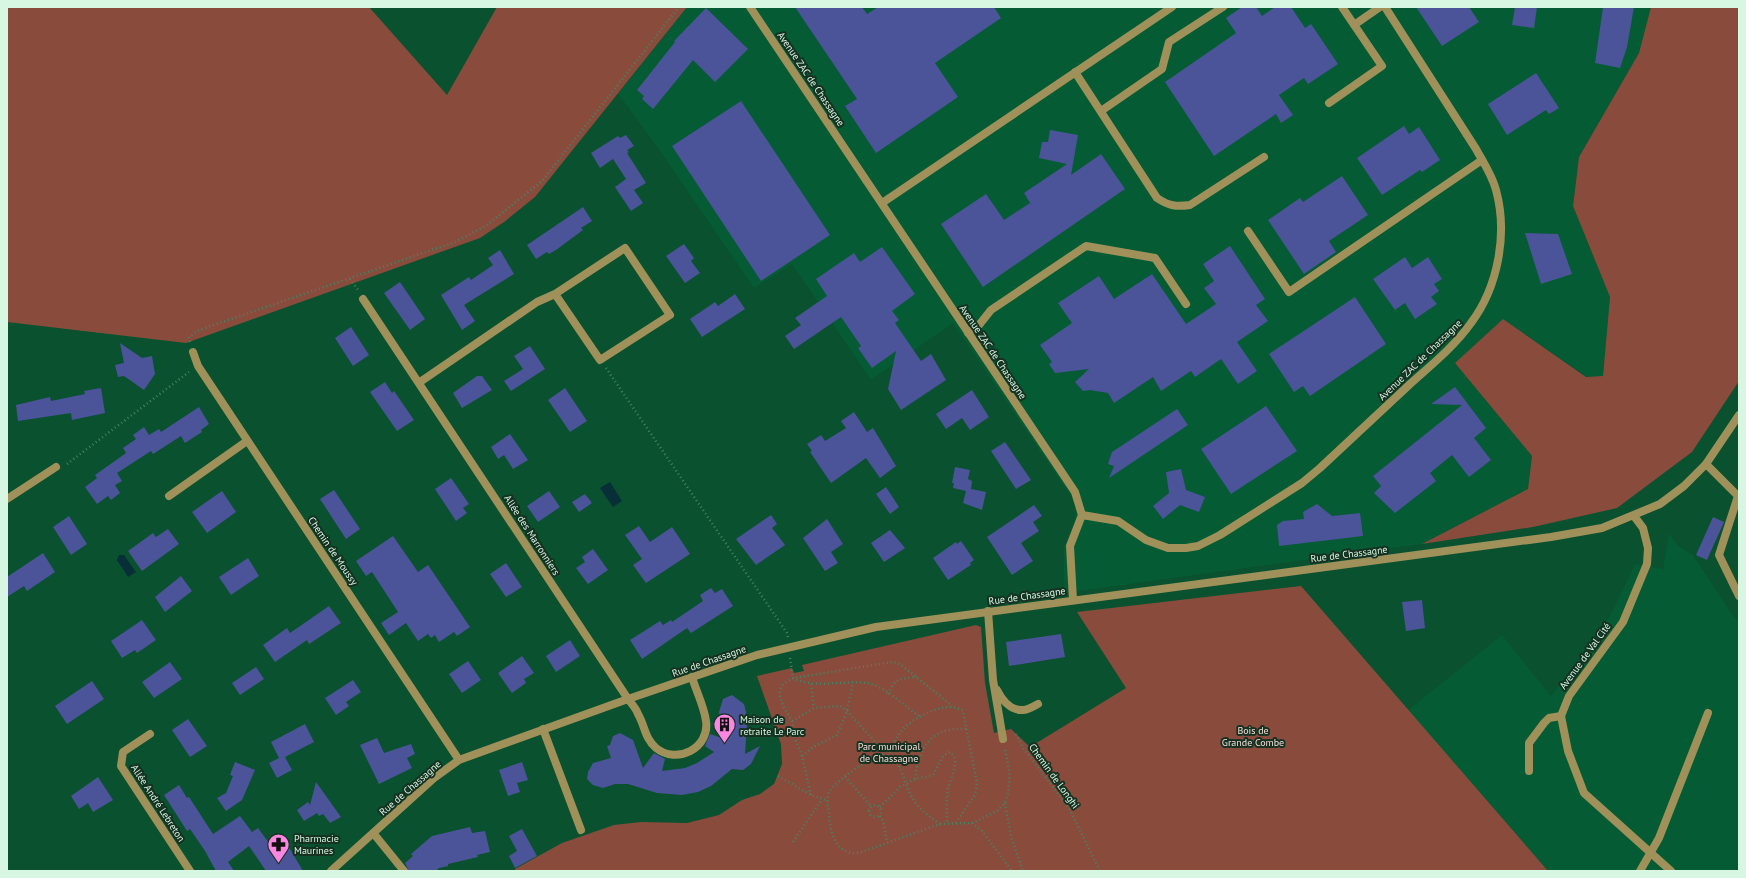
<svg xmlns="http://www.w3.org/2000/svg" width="1746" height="878" viewBox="0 0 1746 878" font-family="'PT Sans',sans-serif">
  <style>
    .built { fill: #045b34 }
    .green { fill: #894c3c }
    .water { fill: #082f37 }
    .building { fill: #4b5498 }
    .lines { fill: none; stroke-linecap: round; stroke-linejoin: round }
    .path { stroke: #478365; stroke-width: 2.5; stroke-dasharray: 1 3; stroke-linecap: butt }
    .service { stroke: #9f9159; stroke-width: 8 }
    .minor { stroke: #9f9159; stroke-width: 8 }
    .labels { text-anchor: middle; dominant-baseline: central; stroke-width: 4; stroke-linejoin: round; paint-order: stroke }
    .street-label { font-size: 10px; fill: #d7f7e2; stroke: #163121 }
    .poi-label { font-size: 10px; fill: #d7f7e2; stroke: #163121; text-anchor: start }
    .park-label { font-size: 10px; fill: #f4ddd6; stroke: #163121 }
  </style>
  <rect width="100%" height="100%" fill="#09512f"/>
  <path class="built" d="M687,7H1651L1639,53L1579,157L1573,206L1610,297L1603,376L1587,377L1503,319L1455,363L1532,456L1528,489L1422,544L1064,593V546L1074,523L1076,504L953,323L871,380L792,264L754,288L658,148L618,94Z
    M1669,533L1678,546L1693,555L1731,613L1739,622V871H1548L1408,710L1502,635L1551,696L1606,624L1635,564L1663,569Z"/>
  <path class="green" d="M7,7H369L447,95L497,7H687L535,197L504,222L480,238L186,343L7,322Z
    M1651,7H1739V381L1692,452L1617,508L1533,527L1422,544L1528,489L1532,456L1455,363L1503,319L1586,377L1603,376L1610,297L1573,206L1579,157L1639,53Z
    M1301,586L1548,871H516L515,869L562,843L614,825L641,822L687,823L719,815L742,800L760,794L774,784L782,764L781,744L757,676L792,668L794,673L804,671L802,665L976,625L981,627L985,683L994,733L1011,729L1030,747L1126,688L1077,612Z"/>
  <path class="water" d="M610,482L622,501L613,507L600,488Z
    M119,555H124L136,572L128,577L117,560Z"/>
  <path class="building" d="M795,7H862L867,14L878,7H994L1001,18L935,63L958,97L876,153L845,106L857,99Z
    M1242,7H1256L1262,16L1275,7H1291L1305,28L1311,24L1338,64L1308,84L1304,78L1279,95L1293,115L1281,123L1276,114L1214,156L1165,82L1236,33L1226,18Z
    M1416,7H1469L1479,22L1442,46Z
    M1515,7H1537L1534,28L1512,25Z
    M1603,7H1634L1627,47L1620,68L1595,63Z
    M706,8L748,49L715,82L693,60L653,109L642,99L644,96L637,90L675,42L674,41Z
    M1536,73L1559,108L1549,114L1546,110L1507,135L1488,104Z
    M741,101L830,235L761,281L672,146Z
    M1404,126L1409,134L1419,127L1440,160L1422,172L1420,170L1382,195L1357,158Z
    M1050,130L1078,135L1071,175L1101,154L1125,189L983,287L941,224L986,194L1004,220L1030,203L1024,193L1067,164L1039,158L1042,142H1048Z
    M626,135L634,146L627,150L629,152L627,153L646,183L634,190L643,203L631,211L615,187L626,179L613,159L600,168L591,153L618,136L620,138Z
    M1342,176L1368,215L1329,241L1336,252L1304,274L1268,220L1300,198L1303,202Z
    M583,207L592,221L581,228L583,230L556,250L549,254L547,252L536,259L527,245Z
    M1525,233L1558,234L1572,274L1541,284Z
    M684,244L694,258L691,261L700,273L685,283L666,256Z
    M1230,246L1265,299L1256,305L1268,321L1237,342L1257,371L1238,384L1221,359L1195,377L1191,371L1161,391L1153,377L1114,403L1108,393L1090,390L1083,391L1075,382L1089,369L1055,373L1049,364L1052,362L1040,345L1072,323L1058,303L1099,276L1114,299L1152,274L1186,324L1216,304L1204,288L1214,281L1203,264Z
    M882,247L915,294L892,311L899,320L895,323L921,361L931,354L946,380L901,410L888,389L896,351L872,368L858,348L861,346L841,317L794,349L785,336L801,325L795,318L827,296L816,279L854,253L860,262Z
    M500,250L514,274L464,305L475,321L462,330L441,295L469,277L471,280L493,265L488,258Z
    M1405,257L1412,268L1428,257L1442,279L1434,284L1439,291L1431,297L1437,304L1415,319L1405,303L1395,310L1373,279Z
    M400,282L425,319L410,330L384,293Z
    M735,294L745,309L702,337L690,319L715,302L718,306Z
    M1355,297L1386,344L1310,396L1303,386L1294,392L1269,354Z
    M351,327L369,355L353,366L335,338Z
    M120,343L142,358L152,356L155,374L144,390L124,376L118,377L115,365L124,363Z
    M530,346L545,369L511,391L504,381L523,369L514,356Z
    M477,376H482L492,390L462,408L453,393Z
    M385,382L392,393L394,391L414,420L397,431L370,392Z
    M1455,387L1486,428L1474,438L1491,460L1469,477L1452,455L1430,473L1436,481L1395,513L1374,493L1381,486L1373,476L1462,405L1431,404Z
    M101,388L105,413L72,420L71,413L18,421L16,405L50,397L51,401L85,394L84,391Z
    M565,388L587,421L570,432L548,400Z
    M972,390L989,417L970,430L962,418L946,429L936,414Z
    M1266,406L1297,451L1231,494L1201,449Z
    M199,407L209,424L201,430L202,432L185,443L181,436L153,454L151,451L117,473L122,481L115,485L120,493L111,500L108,496L97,504L85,487L97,478L95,475L126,453L123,448L136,439L133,435L144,427L149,435L159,429L161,432Z
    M1177,409L1188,425L1109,478L1114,466L1108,464L1112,452Z
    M854,412L867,432L873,428L896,466L880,478L866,458L831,483L810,452L812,451L807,444L821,435L825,441L846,428L841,421Z
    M510,434L528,460L513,469L504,455L498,459L491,447Z
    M1005,442L1031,480L1016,489L991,451Z
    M955,467L970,470L968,479L972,481L971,489L986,492L982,510L963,503L966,491L953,488L954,483H952Z
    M1181,469L1186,490L1205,497L1199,512L1180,505L1163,519L1153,506L1169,493L1166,472Z
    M451,478L469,504L463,508L467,513L456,521L435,489Z
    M886,487L899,507L890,514L876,494Z
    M334,490L360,529L346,539L320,499Z
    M222,491L236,512L207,533L192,512Z
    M549,491L560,507L538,522L527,506Z
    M585,494L592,503L579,512L572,502Z
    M1317,504L1332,516L1360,513L1363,536L1279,546L1277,525L1283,521L1304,519L1303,512Z
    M1034,505L1042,516L1033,522L1039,531L1021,543L1033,561L1012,575L987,537Z
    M771,515L777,524L772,528L785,545L756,565L736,539Z
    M69,516L87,544L71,555L53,527Z
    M1713,517L1724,522L1707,560L1696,555Z
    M827,519L843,544L831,552L838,563L825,571L803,538Z
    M639,526L650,542L672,527L690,554L646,583L633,565L642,559L625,535Z
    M168,529L179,544L142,571L128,551L153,533L156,537Z
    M890,530L905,548L884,562L871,543Z
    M393,536L418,572L428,565L470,627L457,636L454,632L439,642L435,635L431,638L428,634L418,641L406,623L389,635L381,623L398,612L372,572L366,576L356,561Z
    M961,541L974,560L970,563L971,565L948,580L933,558L956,542L957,544Z
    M593,549L608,570L588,584L576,568L585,562L582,557Z
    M43,553L55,572L27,591L24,586L7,597V577Z
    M248,558L259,576L231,595L219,577Z
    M506,563L522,587L506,597L490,574Z
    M181,576L192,591L165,612L155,597Z
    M711,588L715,593L722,589L733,606L691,633L687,628L642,659L630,640L660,621L663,625L671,620L672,622L703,601L700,595Z
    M1422,600L1425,628L1406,631L1402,602Z
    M329,606L341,623L309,644L307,640L275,662L263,645L287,628L290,633Z
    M142,620L156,640L137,653L135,650L122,658L111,641Z
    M1061,634L1065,657L1009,666L1006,642Z
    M570,640L580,656L556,672L546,656Z
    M522,656L534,673L524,679L526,683L512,693L498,673Z
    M468,661L481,680L462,693L449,674Z
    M170,662L182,679L154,698L142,682Z
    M256,667L264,679L240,695L232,683Z
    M353,680L361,692L346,702L349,706L336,715L325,698Z
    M92,681L104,699L67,724L55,706Z
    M732,695L744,704L746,712L747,725L745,754L760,746L751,764L743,770L732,769L711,786L698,792L682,795L657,793L628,784H615L603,788L593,785L587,779L588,772L593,763L611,758L607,746L610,745L613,736L620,733L633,740L643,768L654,753L665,759L662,771L685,768L697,763L714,752L705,746L710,734L722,738L719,712L723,699Z
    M188,719L207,746L190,757L172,730Z
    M305,724L314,742L285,757L292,770L277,778L269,763L279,758L271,742Z
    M377,738L384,753L411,744L415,754L407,758L412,768L379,784L360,745Z
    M235,762L255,770L242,800L226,811L217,798L226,793L233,776L230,775Z
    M522,762L528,780L517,783L520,792L508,796L499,770Z
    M98,777L113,800L93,812L88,803L79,809L71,796Z
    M316,782L341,817L330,823L323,814L319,816L317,813L304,821L297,810L308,802L310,805Z
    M179,785L187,798L189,797L213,834L240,816L252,832L258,828L272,847L284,839L303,871H266L249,846L228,862L234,871H216L205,851L190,829L187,831L164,795Z
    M470,827L472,833L485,831L490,852L477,855L478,857L448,864V866L439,868L436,871H409L405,863L413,856L411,854L432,836Z
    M522,829L537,856L515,868L509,856L517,851L509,836Z"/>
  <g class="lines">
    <path class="path" d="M350,279L358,290
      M190,342L189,337L199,330L455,242L487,225L542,181L679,7
      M606,368L787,633L788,637
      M67,464L189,372
      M790,658L793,678C816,689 842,680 867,683C883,685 906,707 919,716
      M811,684L814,708
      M888,694C896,677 900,679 917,677
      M792,721L814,708L840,706L847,711L878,745L882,755
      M1016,734L1023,748L1069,808L1100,871
      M802,756L815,746L837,735L847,711L853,683
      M888,756C892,747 896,737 903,729C914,717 949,699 963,711L977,783L975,795L955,824
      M778,776L811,795L827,800
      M845,777L871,806
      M915,779C918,758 924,735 949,730C955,728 961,730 968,728
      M811,795L802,756L794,736L792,721L784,708L780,697V690L783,684L793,678L892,662L900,664L951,705
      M1005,803L1011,836L1023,871
      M869 811a6 6 0 1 1 12 0a6 6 0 1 1-12 0Z
      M880,807L900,787L915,779L933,775L944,755L950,752C962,761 949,779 948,790C946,801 947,813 947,824
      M880,816L883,821L887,842
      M972,823L982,831L1012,871
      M940,824C930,817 920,810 913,799C906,789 902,765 893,759C889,757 885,755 881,755C869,757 835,782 829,792C826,798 828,807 829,813C830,833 835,855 859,853L940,824L972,823L997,811L1005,803L1008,793L1010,776L1005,748
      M793,842L822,799"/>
    <path class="service" d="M1354,25L1380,7
      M1075,72L1157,198C1169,206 1176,207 1190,205L1264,157
      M1329,103L1382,66L1342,7
      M1101,111L1162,69L1169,42L1223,7
      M1248,231L1289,292L1482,160
      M968,333L979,325L991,310L1086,246L1155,258L1186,304
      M1706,464L1739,497
      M169,496L247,441
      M1738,496L1719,555L1739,596
      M988,611L993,680L1003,739
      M997,690C1002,700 1011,711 1023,710C1028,710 1034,706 1038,704
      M628,699C631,703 636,708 638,714C645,726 645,739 656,748C677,765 710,748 706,721C704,706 696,691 692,677
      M543,729L581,830
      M1529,771V743L1544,723L1549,718L1561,716
      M374,834L404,871
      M1640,871L1659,838L1708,713"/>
    <path class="minor" d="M750,7L1075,492L1082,515L1070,546L1073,600
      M882,203L1172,7
      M363,299L628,699
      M193,352L198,366L459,760
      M420,382L537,302L555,294L625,248L670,315L600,360L555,294
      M7,499L56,467
      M1082,515L1118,521L1146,540L1168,548H1186L1198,546L1220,535L1302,483L1320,468C1349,441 1379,413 1409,385C1430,366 1454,347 1471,323C1498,287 1508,234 1496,190C1492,175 1483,162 1476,149L1385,7
      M1634,516L1643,528L1648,548L1647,564L1623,622L1569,696L1561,716L1568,751L1584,793L1671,871
      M150,734L123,752L121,766L190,871
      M331,871L434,778L459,760L628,699L757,655L876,627L1551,537L1602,528L1660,504L1684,486L1706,464L1739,415"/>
  </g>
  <defs>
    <symbol id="building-pin" viewBox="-11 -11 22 30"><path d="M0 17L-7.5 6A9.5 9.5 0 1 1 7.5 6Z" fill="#fd86e2" stroke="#163121"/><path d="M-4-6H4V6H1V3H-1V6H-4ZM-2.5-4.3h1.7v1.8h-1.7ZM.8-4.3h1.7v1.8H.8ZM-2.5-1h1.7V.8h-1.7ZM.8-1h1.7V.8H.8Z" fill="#111"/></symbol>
    <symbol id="pharmacy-pin" viewBox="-11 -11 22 30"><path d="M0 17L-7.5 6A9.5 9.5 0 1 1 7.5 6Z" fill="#fd86e2" stroke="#163121"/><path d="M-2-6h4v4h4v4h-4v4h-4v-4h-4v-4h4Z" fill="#111"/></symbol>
  </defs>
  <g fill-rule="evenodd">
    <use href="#building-pin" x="712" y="712" width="25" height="34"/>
    <use href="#pharmacy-pin" x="266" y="832" width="25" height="34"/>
  </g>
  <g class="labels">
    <g class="street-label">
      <text transform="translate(811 79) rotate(56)">Avenue ZAC de Chassagne</text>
      <text transform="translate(993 352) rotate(56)">Avenue ZAC de Chassagne</text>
      <text transform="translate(1420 360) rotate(-44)">Avenue ZAC de Chassagne</text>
      <text transform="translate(532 535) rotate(57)">Allée des Marronniers</text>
      <text transform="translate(333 551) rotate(56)">Chemin de Moussy</text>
      <text transform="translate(1349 554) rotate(-7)">Rue de Chassagne</text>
      <text transform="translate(1027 596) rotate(-8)">Rue de Chassagne</text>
      <text transform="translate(1585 656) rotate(-54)">Avenue de Val Cité</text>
      <text transform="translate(709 661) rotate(-19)">Rue de Chassagne</text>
      <text transform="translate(1054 776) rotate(54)">Chemin de Longhi</text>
      <text transform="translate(410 788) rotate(-41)">Rue de Chassagne</text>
      <text transform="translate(158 803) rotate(57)">Allée André Lebreton</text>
    </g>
    <g class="poi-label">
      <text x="740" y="719">Maison de<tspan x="740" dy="12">retraite Le Parc</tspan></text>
      <text x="294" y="838">Pharmacie<tspan x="294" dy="12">Maurines</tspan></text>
    </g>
    <g class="park-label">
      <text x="1253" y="730">Bois de<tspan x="1253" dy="12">Grande Combe</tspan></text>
      <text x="889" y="746">Parc municipal<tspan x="889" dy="12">de Chassagne</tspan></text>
    </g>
  </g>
  <rect width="1746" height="878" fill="none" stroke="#d7f7e2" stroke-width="16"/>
</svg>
